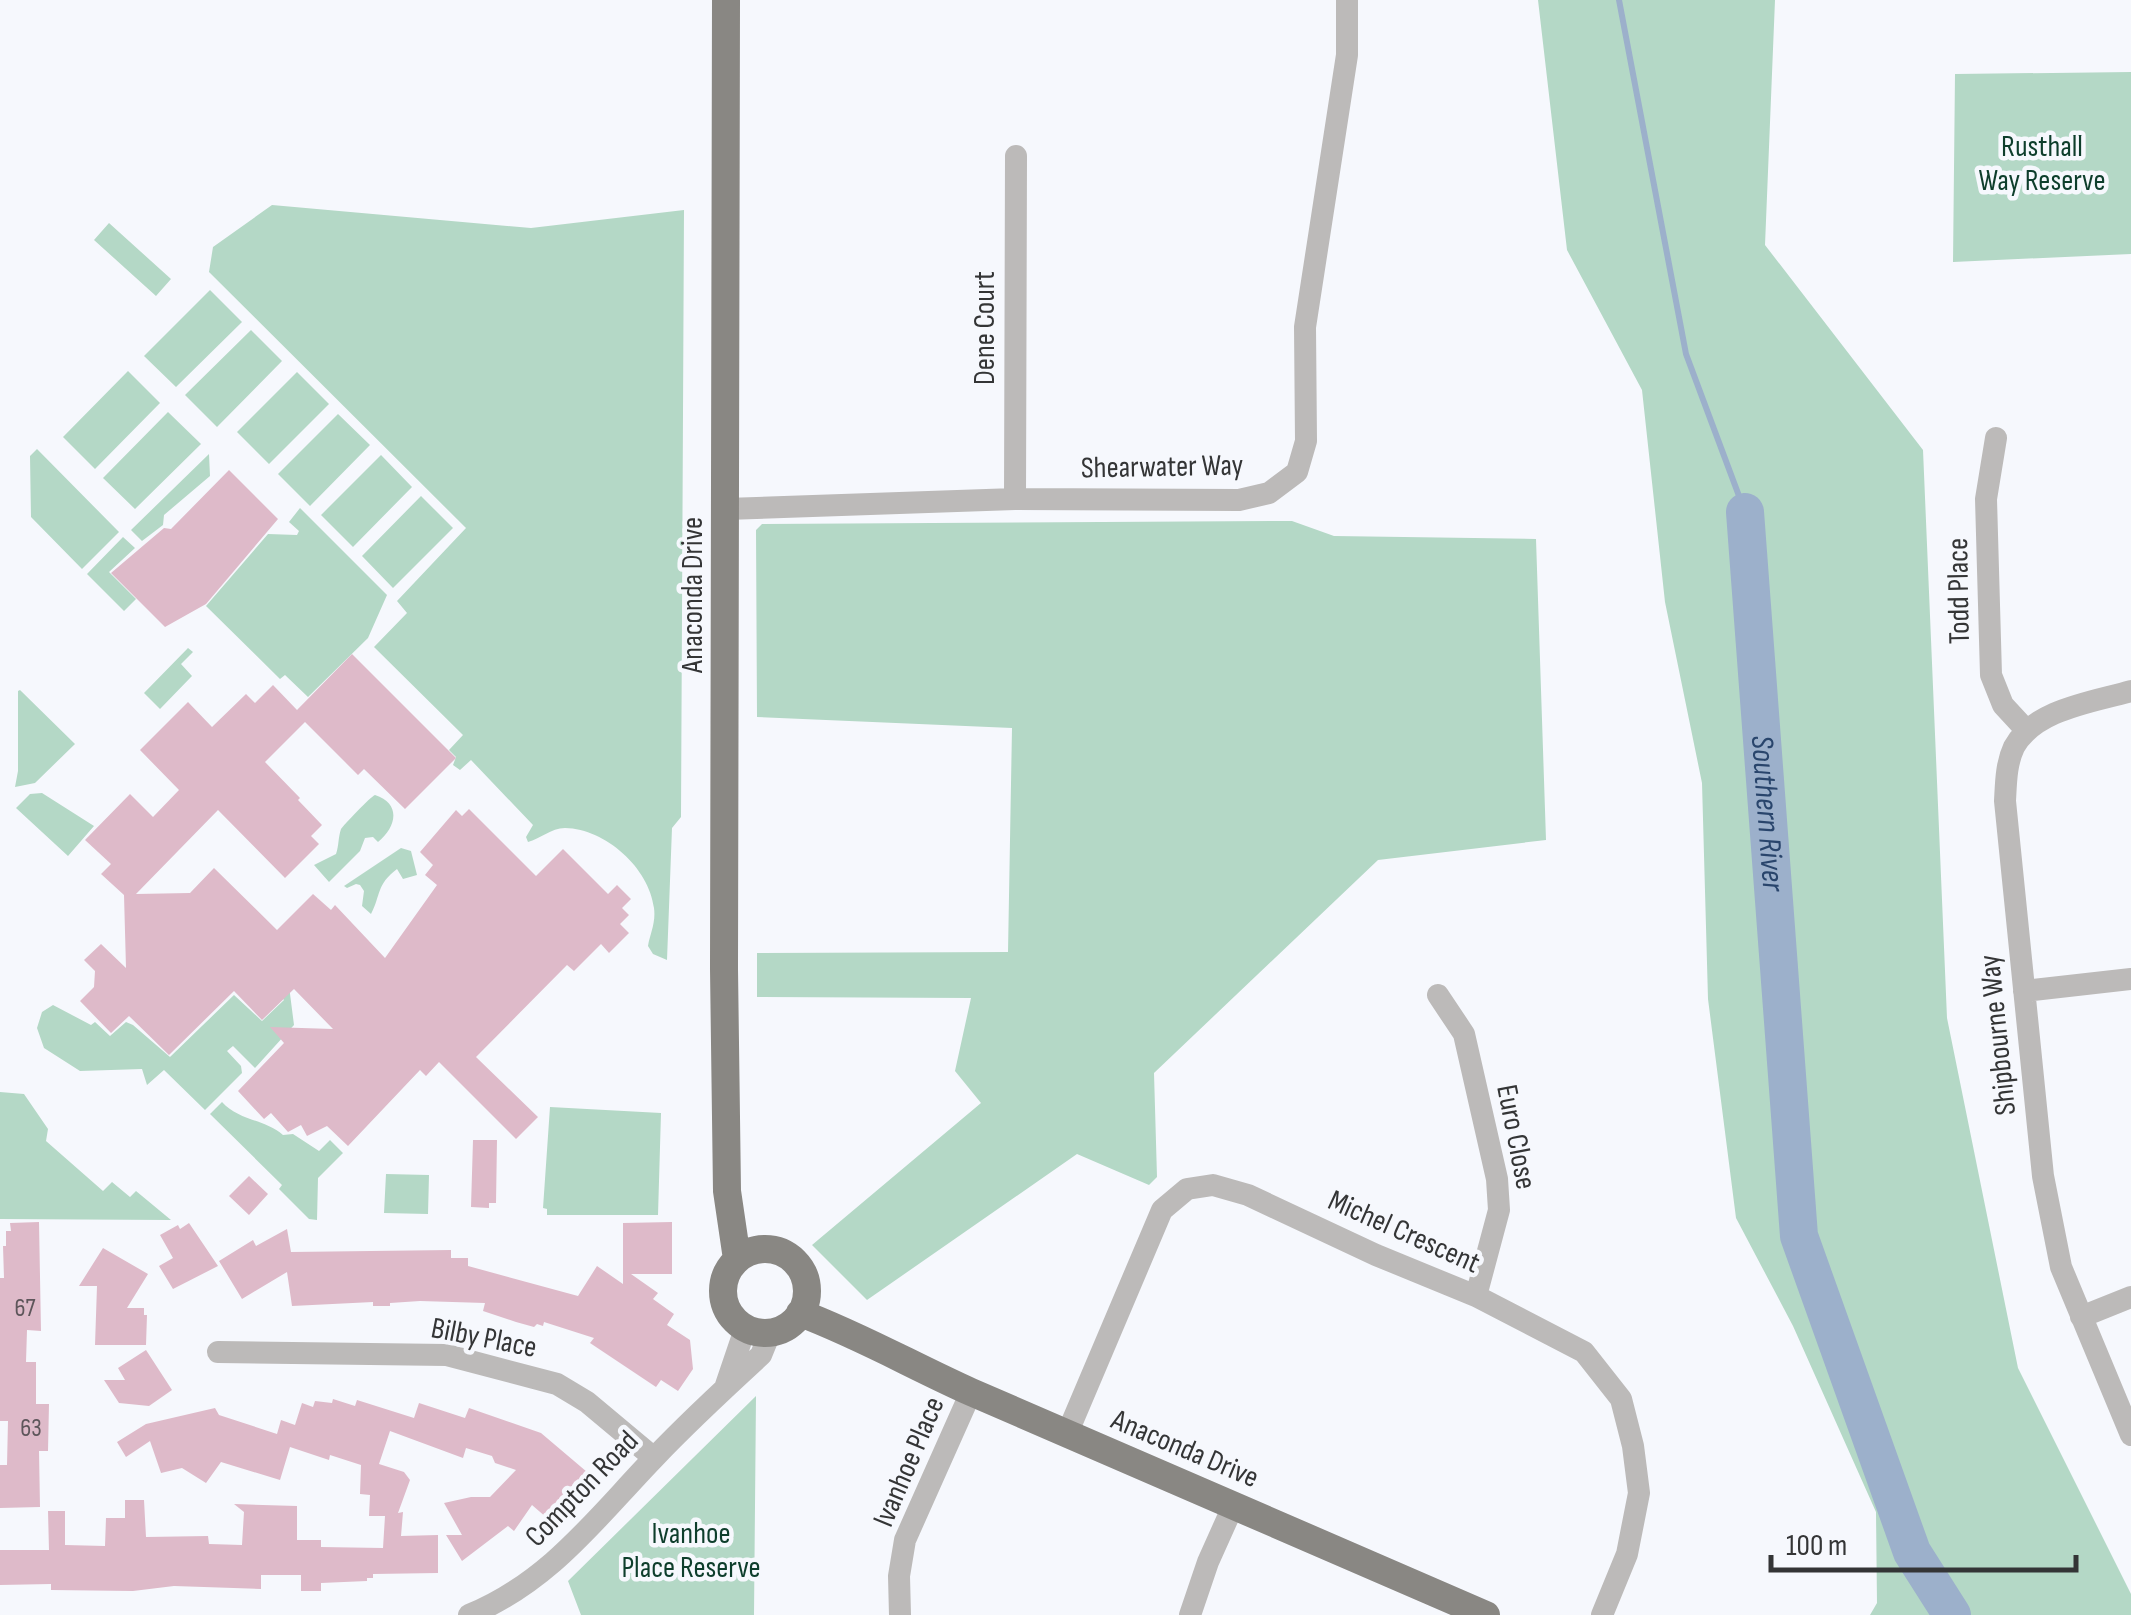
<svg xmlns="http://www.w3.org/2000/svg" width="2131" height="1615" viewBox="0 0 2131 1615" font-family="'Sofia Sans Condensed',sans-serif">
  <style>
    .green { fill: #b4d8c6 }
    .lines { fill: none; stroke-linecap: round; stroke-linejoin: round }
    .stream { stroke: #9cb0cb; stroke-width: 6 }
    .river { stroke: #9cb0cb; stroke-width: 38 }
    .building { fill: #debac9 }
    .minor { stroke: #bcbab9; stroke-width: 22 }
    .major { stroke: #898783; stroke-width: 28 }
    .labels { text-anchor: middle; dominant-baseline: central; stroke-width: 9; stroke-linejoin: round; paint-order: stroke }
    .number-label { font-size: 25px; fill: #5e565b }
    .park-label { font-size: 30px; fill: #0e3e2c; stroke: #f6f8fd }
    .street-label { font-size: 30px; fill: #343536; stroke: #f6f8fd }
    .water-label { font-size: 32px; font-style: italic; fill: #29456c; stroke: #f6f8fd }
  </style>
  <rect width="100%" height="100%" fill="#f6f8fd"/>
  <path class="green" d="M1538,0H1775L1765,245L1923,450L1947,1018L2018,1368L2131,1594V1615H1870L1877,1603L1876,1512L1793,1326L1736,1218L1708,999L1702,783L1665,602L1642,390L1567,250Z
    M2131,72V254L1953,262L1955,74Z
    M272,205L531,228L684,210L681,817L672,828L667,960L653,954L648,946C650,934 656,923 654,908C649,868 606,829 565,828C551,828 540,839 528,842L526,837L533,825L471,760L460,770L453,765L456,757L449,750L463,735L374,647L407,613L397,601L466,528L209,272L213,247Z
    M109,223L171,279L156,296L94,240Z
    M210,290L242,322L176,387L144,356Z
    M251,330L282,361L217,427L185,395Z
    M128,371L160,403L95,469L63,437Z
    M297,372L329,404L269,464L237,432Z
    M168,412L201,444L135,509L103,478Z
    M338,414L370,445L310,506L278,474Z
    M37,449L119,532L82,569L31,517L30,456Z
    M209,454L210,476L164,515L163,525L142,541L131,530Z
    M381,455L412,487L353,547L321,515Z
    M421,496L453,528L393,588L362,556Z
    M300,508L387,595L368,638L308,697L285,675L280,679L206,606L268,534L297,535L299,531L289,522Z
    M1292,521L1334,536L1536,539L1546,840L1378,860L1154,1073L1157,1177L1149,1185L1077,1154L867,1300L812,1245L981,1103L955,1071L971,998L757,997V953L1008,952L1012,728L757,717L756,530L762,524Z
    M123,537L135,548L109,572L136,599L124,611L87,574Z
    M188,648L193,652L181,664L192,676L160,709L144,693Z
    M20,690L75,744L35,783L15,787L18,771V691Z
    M42,793L94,826L68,856L16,808L30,794Z
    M375,795C401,803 397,827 378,842L373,837L365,838L360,851L329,882L314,865L336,854C339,845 338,838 341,829C343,826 371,796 375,795Z
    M401,848L411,851L417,875L403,879L397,869C376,885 381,895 371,914L362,906L364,891L360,885L356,884L347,888L344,886Z
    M258,970L289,986L294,1025L255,1068L233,1046L227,1051L241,1066L242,1073L205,1110L164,1070L147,1085L142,1069L80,1071L44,1048L37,1028L42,1012L53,1005L91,1025L95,1022L110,1036L126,1022L133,1025L170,1057L234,995L262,1021L284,1000Z
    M0,1092L24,1094L48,1129L46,1141L103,1191L112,1182L130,1197L136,1191L171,1220L0,1219Z
    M222,1102C239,1121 265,1119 283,1135L293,1134L319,1151L330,1140L343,1153L318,1178L317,1220L309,1219L279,1189L282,1185L210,1114Z
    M550,1107L661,1113L658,1215H547V1209L543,1208Z
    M386,1174L429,1175L428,1214L384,1213Z
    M756,1396L754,1615H581L568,1581Z"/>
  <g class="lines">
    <path class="stream" d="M1619,0L1686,354L1745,512"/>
    <path class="river" id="s1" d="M1745,512L1799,1236L1912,1552L1952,1615"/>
  </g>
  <path class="building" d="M229,470L278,519L206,604L165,627L111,573L164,528L171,529Z
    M352,654L456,758L405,809L364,769L358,775L305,722L265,762L300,798L298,800L322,825L311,836L319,844L285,878L218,810L136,894L190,893L214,868L277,930L313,894L331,910L335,905L385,958L437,885L425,875L433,865L420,852L456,810L462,816L469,809L536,876L563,849L608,894L617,885L631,899L622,908L629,915L620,924L629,933L609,953L601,944L574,971L567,965L476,1057L538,1117L516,1139L439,1062L426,1076L420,1070L348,1146L327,1126L307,1136L301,1125L288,1132L271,1113L264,1119L238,1091L284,1043L270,1027L333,1029L294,989L262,1020L234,991L169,1055L129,1016L111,1033L80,1001L94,987L95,971L84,960L101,944L126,968L124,895L101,874L111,864L85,840L130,794L153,817L179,790L140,750L188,702L212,727L246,694L255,703L273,685L297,710Z
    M473,1140H497L496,1203H489V1208L471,1207Z
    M249,1176L268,1194L249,1215L229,1196Z
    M39,1222L41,1331L27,1330L26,1362H36V1404H49L48,1451H39L40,1507L0,1508V1465H7L8,1421H0V1278H4L3,1246H6V1231H11L10,1223Z
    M672,1222V1274H631L658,1293L653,1299L674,1314L667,1325L690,1340L693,1369L678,1391L661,1380L656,1387L590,1343L594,1338L544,1322L543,1326L537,1324L534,1327L516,1322L483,1311L485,1303L420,1301L390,1303V1306H373V1302L292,1306L287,1272L242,1299L219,1261L253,1240L256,1246L287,1229L291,1252L451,1250V1258H468V1266L578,1296L597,1266L623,1284V1223Z
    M189,1223L218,1266L173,1289L159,1266L173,1258L160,1235L178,1225L180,1229Z
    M103,1248L148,1274L127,1308H144V1315H147L146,1345H95L97,1286H79Z
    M146,1350L172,1390L149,1406L119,1403L104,1380H125L118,1368Z
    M333,1399L355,1406L357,1400L414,1418L419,1403L465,1418L469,1408L541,1433L587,1472L547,1518L532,1505L514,1531L508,1526L462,1561L446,1535H462L444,1503L471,1497H490L516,1470L495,1463L492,1456L466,1448L463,1458L390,1431L379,1464L404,1472L410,1480L398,1513L403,1512L401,1536L438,1535V1573L373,1574V1578H367V1581L321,1583V1591H301V1575H261V1589L174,1586L133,1591L51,1590V1584L0,1585V1550H49L48,1511H65V1545L105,1546L106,1518H125V1500H144L146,1537L208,1536L209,1544L242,1545L244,1512L234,1504L297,1506V1540H321V1547L383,1548L385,1516H369L370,1495L360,1494L361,1465L330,1455L329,1460L290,1447L280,1480L221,1462L206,1483L182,1468L161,1473L150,1441L126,1457L117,1442L146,1424L215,1408L219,1415L277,1434L281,1420L295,1425L302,1403L313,1407L315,1401L332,1403Z"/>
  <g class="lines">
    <path class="minor" d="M1996,438L1986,499L1991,675L2003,705L2027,731
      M1015,499L1016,156
      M726,509L1015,499L1239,500L1269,493L1297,472L1306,441L1305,327L1347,55V0
      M2131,691C2093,702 2035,709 2014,747C2006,764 2006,783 2005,801L2043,1176L2061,1267L2131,1435
      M2024,991L2131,979
      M1438,995L1464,1034L1497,1179L1499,1210L1476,1296
      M2081,1317L2131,1297
      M218,1352L447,1355L557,1384L587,1402L654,1458
      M726,1385L745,1329
      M1067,1434L1162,1210L1187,1189L1213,1185L1248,1195L1376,1255L1476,1296L1584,1352L1621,1399L1633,1446L1639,1493L1627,1554L1602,1615
      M469,1615C550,1582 597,1517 655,1457C689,1421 725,1388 761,1355L770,1333
      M900,1615L899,1576L905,1540L971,1392
      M1190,1615L1208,1562L1234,1504"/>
    <path class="major" d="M726,0L724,969L727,1191L737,1259
      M723 1291a42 42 0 1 1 84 0a42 42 0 1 1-84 0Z
      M800,1313C859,1335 913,1366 971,1392L1486,1615"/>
  </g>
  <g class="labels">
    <g class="number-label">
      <text x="25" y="1308">67</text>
      <text x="31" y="1428">63</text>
    </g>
    <g class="park-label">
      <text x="2042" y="147">Rusthall<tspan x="2042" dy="34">Way Reserve</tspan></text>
      <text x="691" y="1534">Ivanhoe<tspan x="691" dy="34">Place Reserve</tspan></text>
    </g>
    <g class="street-label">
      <text transform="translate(985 328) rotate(-90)">Dene Court</text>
      <text transform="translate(1162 467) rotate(-1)">Shearwater Way</text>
      <text transform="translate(1959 591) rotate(-91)">Todd Place</text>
      <text transform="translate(693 595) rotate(-90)">Anaconda Drive</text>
      <text transform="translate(1998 1035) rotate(-96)">Shipbourne Way</text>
      <text transform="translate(1516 1137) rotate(79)">Euro Close</text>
      <text transform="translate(1404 1232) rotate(24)">Michel Crescent</text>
      <text transform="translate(484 1338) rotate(11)">Bilby Place</text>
      <text transform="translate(1185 1449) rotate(23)">Anaconda Drive</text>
      <text transform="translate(909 1462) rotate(-67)">Ivanhoe Place</text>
      <text transform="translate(582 1489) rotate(-46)">Compton Road</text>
    </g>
    <g class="water-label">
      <text stroke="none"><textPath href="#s1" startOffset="302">Southern River</textPath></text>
    </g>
  </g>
  <path d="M1771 1555v15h305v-15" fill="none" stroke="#343536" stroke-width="5"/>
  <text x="1786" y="1555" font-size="30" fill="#343536" stroke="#f6f8fd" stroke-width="8" paint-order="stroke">100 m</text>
</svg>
